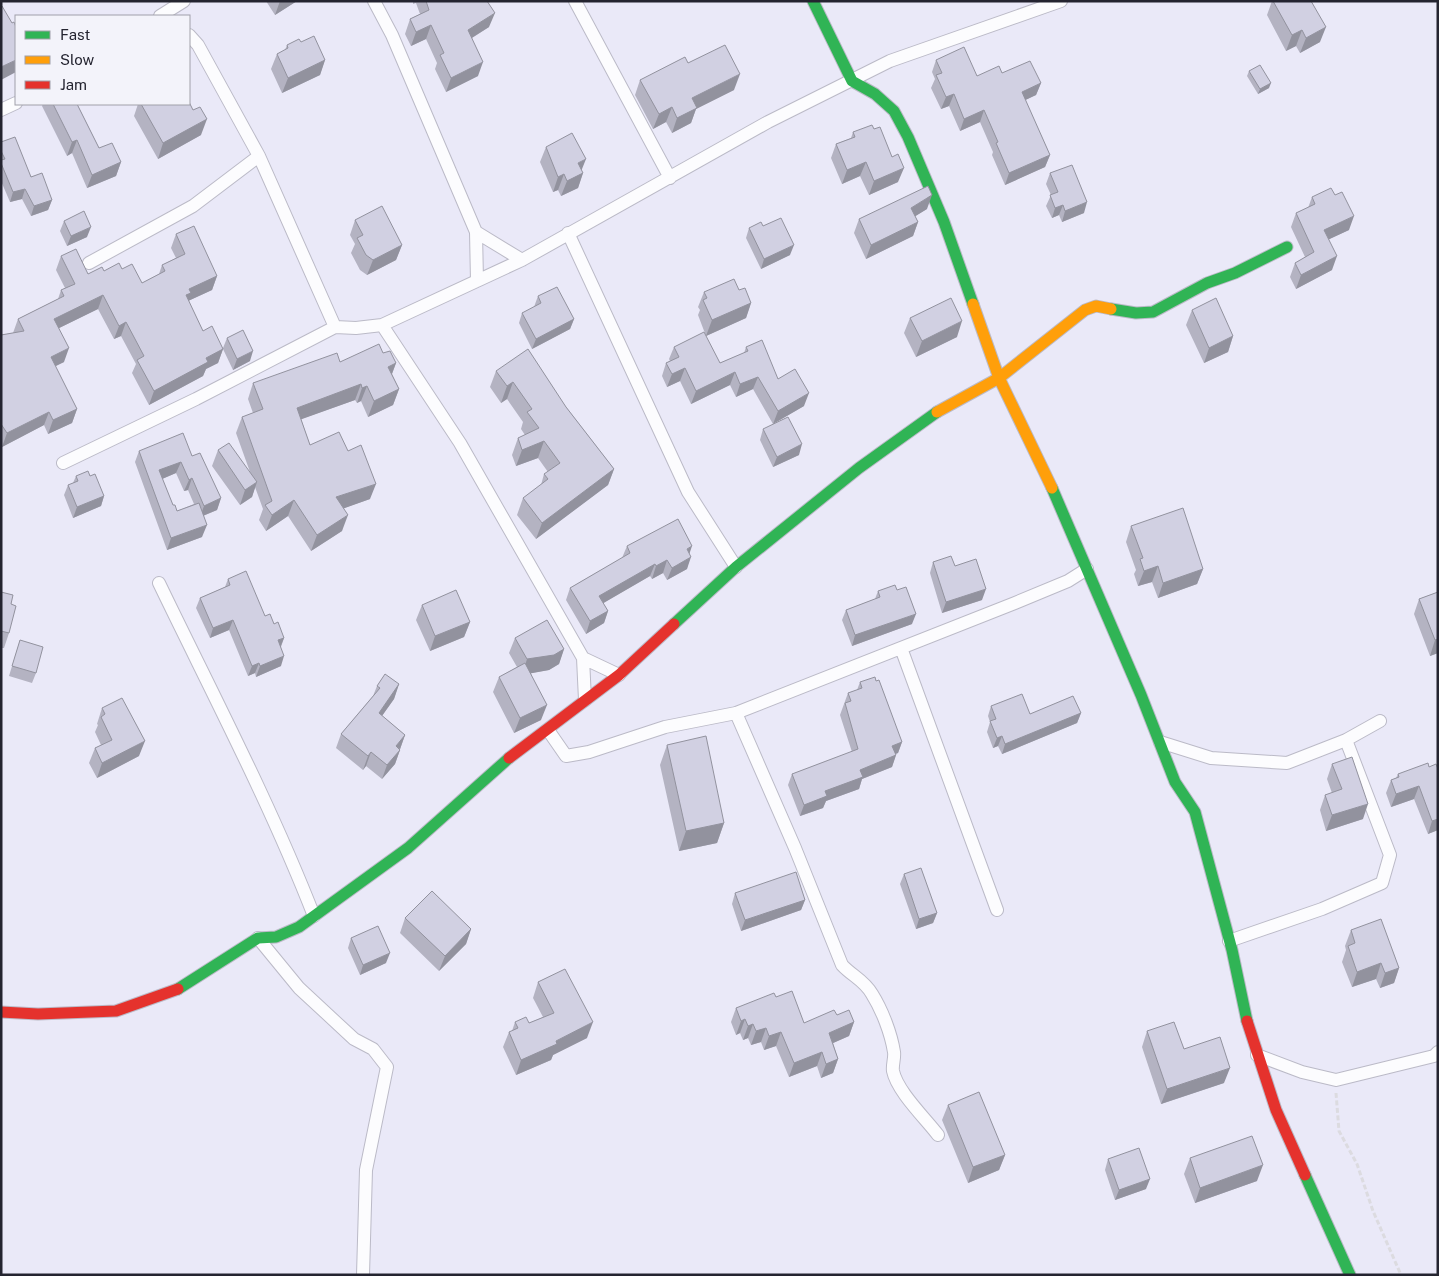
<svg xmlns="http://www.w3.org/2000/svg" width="1439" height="1276" viewBox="0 0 1439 1276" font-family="'Public Sans',sans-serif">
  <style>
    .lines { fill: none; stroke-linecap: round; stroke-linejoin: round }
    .street-casing { stroke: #bbbac7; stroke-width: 14 }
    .fast-casing { stroke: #bbbac7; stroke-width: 13 }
    .slow-casing { stroke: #bbbac7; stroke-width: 13 }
    .jam-casing { stroke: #bbbac7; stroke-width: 13 }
    .path { stroke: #dcdbe0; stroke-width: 3; stroke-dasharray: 5 2.5; stroke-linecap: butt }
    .street { stroke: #fcfcfe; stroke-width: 12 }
    .fast { stroke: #30b455; stroke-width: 11 }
    .slow { stroke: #ff9f0a; stroke-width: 11 }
    .jam { stroke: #e5322d; stroke-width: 11 }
    .wall { fill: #b4b3c2; fill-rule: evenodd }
    .shaded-wall { fill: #92929e }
    .building { fill: #d1d0e2; stroke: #92929e }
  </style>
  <rect width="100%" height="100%" fill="#eae9f8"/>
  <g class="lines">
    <defs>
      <path id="street" d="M374,1L392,35L476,232L477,281
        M575,1L670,178
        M160,16L184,1
        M189,35L198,45L259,156L335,327
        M1,110L16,103
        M476,232L522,260
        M568,233L688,492L736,567
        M89,263L193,206L259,156
        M382,325L460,443L583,658L585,700
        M63,463L196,399L335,327L356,328L382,325L522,260L768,122L890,61L1061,1
        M159,583C212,693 269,801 314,916
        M901,648L997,910
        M583,658L619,675
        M736,713L795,848L842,965C852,976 864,980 872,994C882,1010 891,1033 894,1052C895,1058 892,1065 893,1071C897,1091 925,1118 938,1135
        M548,730L566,756L589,752L665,727L736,713L1015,603L1068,581L1087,569
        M1160,742L1211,758L1287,763L1346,740L1380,721
        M258,938L299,988L354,1039L373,1049L387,1067L366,1170L363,1275
        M1229,941L1322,909L1382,883L1390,855L1346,740
        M1257,1055L1302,1072L1336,1080L1434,1056L1438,1052"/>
      <path id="fast" d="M813,1L852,81L875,94L894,111L908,137L944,222L973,304
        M1111,309L1136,313L1153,312L1207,283L1235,273L1287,247
        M1052,488L1141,695L1175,782L1195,812L1232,950L1247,1021
        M674,624L736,567L859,468L937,412
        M178,989L258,938L276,937L299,927L408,848L509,758
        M1305,1175L1350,1275"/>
      <path id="slow" d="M973,304L999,378L1052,488
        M937,412L999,378L1085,310L1096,306L1111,309"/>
      <path id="jam" d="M509,758L619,675L674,624
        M1,1012L38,1014L116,1011L178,989
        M1247,1021L1276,1110L1305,1175"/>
    </defs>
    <use href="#street" class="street-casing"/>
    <use href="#fast" class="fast-casing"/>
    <use href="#slow" class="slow-casing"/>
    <use href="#jam" class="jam-casing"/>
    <path class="path" d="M1336,1093L1339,1131L1357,1164L1373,1211L1401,1275"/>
    <use href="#street" class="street"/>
    <use href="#fast" class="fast"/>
    <use href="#slow" class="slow"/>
    <use href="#jam" class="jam"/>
  </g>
  <path class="wall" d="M266,1H297L275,15Z
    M413,1H487L489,27L472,38L478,76L446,92L435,69L437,63L426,39L411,46L405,34L410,19L420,14L416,3L413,4Z
    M1272,1H1311L1320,42L1300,53L1296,46L1286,51L1267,15Z
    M301,42L325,60L320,75L282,93L271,69L277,54L285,50L287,45Z
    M936,60L977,76L1002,73L1041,83L1036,95L1025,100L1050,155L1045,167L1005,185L992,155L993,152L980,122L960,131L949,106L941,109L931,88L935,79L932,72Z
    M688,63L734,90L696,109L691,123L672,133L666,122L653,129L635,95L640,80Z
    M1249,71L1269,88L1258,94L1247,76Z
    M43,104H77L99,148L121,162L116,176L87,188L72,153L67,156L42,106Z
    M138,104H189L201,135L158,159L134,116Z
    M853,132L898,182L869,195L860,176L842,184L831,158L836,144L851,138Z
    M1,142L52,200L48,210L31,216L22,199L10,202L1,181Z
    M546,147L583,173L578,188L561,196L558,190L553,192L540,162Z
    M1050,173L1084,213L1062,222L1059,215L1052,218L1046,206L1051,195L1046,184Z
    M1312,197L1349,230L1329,239L1332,270L1296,289L1290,277L1295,263L1305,257L1291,227L1296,213L1308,208Z
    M927,209L915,216L918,222L913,236L866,259L854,233L859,219Z
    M355,220L402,245L396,260L367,275L360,270L351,253L355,244L350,235Z
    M64,221L87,237L67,246L60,231Z
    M763,226L790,255L761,269L746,238L749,228Z
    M176,234L217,276L212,290L188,301L203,331L223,348L227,338L250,361L233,370L223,349L218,363L206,369L203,376L149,405L132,373L136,364L121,336L114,339L98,309L59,328L64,362L55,366L77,409L72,423L48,434L44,425L2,447L1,335L13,333L18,319L58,299L61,290L65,288L56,270L61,256L88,274L104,271L122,269L142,283L159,274L162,265L176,258L171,248Z
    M739,290L751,303L746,318L706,336L698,315L700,310L698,307L704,292Z
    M538,296L574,319L570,329L532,349L519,323L522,313L534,307Z
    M1192,310L1233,336L1228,352L1204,363L1186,325Z
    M910,318L957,337L916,357L904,333Z
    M674,347L720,363L744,353L746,347L778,379L804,406L773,424L753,389L736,397L730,385L691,404L680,381L667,387L662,376L666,363L670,361L669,359Z
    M383,353L396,363L392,374L399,389L393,405L368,417L361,401L357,403L355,400L301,419L310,445L370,499L344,508L342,531L311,551L288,516L266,531L259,520L263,509L255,487L252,497L240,505L212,466L218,450L250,472L236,433L242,417L253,413L248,399L253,383L340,362Z
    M496,371L566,407L614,469L608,485L536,539L517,515L523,498L541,485L544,474L548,472L538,458L516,466L512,455L518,438L525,435L521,429L523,422L507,399L501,403L490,387Z
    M763,429L799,455L773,467L760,440Z
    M139,451L192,456L221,498L217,510L203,516L202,537L167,550L135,462ZM176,473L184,491L188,490L194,504L177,511L173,505L162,479Z
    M76,476H90L104,496L101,506L73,518L64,495L68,485L73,483Z
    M1131,526L1203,569L1197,584L1158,598L1152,582L1138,586L1134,574L1136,570L1126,542Z
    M627,546L689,554L687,569L667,580L663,573L652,579L650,576L603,603L608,611L604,623L586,634L566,600L570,588L622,558Z
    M933,562L955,566L982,600L942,613L930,573Z
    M228,579L265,616L274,624L284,638L281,647V666L256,677L255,673L248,676L229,630L210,638L196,608L200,598L225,587Z
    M878,591L912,624L852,646L842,620L846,610L875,599Z
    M1,592L11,604L9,633L4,648H1Z
    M1438,592V653L1430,656L1414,614L1419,599Z
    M422,605L470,622L464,637L430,651L416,620Z
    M515,638L564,649L559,664L549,670L531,673L541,720L514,733L493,692L499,677L517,667L509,653Z
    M20,640L36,673L32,683L9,676Z
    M860,682L902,742L898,753L895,754L896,755L892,767L862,779L859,789L826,801L823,808L800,816L788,785L792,774L852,752L840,715L848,693L857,690Z
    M399,684L394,699L382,716L405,735L395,764L382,779L366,766L363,770L336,748L341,734L373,696L377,686Z
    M991,706L1030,714L1081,713L1077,723L1002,754L998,746L993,748L987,732L990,722L988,716Z
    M102,708L139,756L97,778L89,763L95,748L101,745L95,732L98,725L97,724Z
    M667,745L724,823L717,843L679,851L660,765Z
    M1332,764L1363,819L1326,831L1320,810L1325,795L1332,793L1327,779Z
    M1429,767L1438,830L1428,834L1414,799L1391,807L1386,793L1391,780L1396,778L1398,774Z
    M904,874L937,913L933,923L916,929L900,884Z
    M735,893L805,900L801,910L741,931L732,904Z
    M405,918L471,929L466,944L439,971L400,933Z
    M1351,930L1399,968L1394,983L1380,988L1376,979L1352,987L1342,962L1346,950L1345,946Z
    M351,938L386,963L360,975L348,948Z
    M538,982L587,1038L553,1055L551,1060L516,1075L503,1047L509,1032L512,1031L515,1022L529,1023L543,1017L533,998Z
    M776,997L804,1023L837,1015L854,1022L849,1036L833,1043L838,1059L833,1073L821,1078L817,1066L789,1077L776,1046L764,1050L761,1042L751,1045L748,1038L743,1040L740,1033L736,1035L731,1022L736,1008Z
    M1147,1031L1184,1049L1224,1083L1161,1104L1142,1047Z
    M948,1105L1005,1155L999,1170L968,1183L942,1120Z
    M1190,1158L1257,1181L1195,1203L1184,1174Z
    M1108,1159L1146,1189L1115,1200L1105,1170Z"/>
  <path class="shaded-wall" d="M280,1H297L275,15Z
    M495,13L489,27L462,44L468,30Z
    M431,25L426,39L411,46L416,32Z
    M1326,27L1320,42L1300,53L1306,38Z
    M1302,30L1296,46L1286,51L1292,35Z
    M16,60V72L1,80V67Z
    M325,60L320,75L282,93L288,78Z
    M483,62L478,76L446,92L451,78Z
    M740,74L734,90L696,109L691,123L672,133L677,118L692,98Z
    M1041,83L1036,95L1017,104L1022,92Z
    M1271,83L1269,88L1258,94L1260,89Z
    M954,94L949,106L941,109L946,97Z
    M672,107L666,122L653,129L659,114Z
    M984,110L980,122L960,131L964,119Z
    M207,119L201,135L158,159L163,143Z
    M77,140L72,153L67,156L72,142Z
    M1050,155L1045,167L1005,185L1009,173Z
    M586,159L580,174L583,173L578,188L561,196L567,181L578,163Z
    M121,162L116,176L87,188L92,175Z
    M866,162L860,176L842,184L847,170Z
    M904,168L898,182L869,195L874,181Z
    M564,174L558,190L553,192L558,177Z
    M25,189L22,199L10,202L13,192Z
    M932,195L927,209L906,222L911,208Z
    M52,200L48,210L31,216L34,206Z
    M1087,202L1084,213L1062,222L1065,211Z
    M1063,205L1059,215L1052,218L1055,208Z
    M1354,216L1349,230L1319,244L1324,230Z
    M918,222L913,236L866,259L871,245Z
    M91,227L87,237L67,246L71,236Z
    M402,245L396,260L367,275L373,260Z
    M794,245L790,255L761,269L764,259Z
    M1337,256L1332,270L1296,289L1301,275Z
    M217,276L212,290L188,301L186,295L189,289Z
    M103,295L98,309L49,333L54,319Z
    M751,303L746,318L706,336L712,320Z
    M574,319L570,329L532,349L536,339Z
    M962,321L957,337L916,357L922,341Z
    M126,322L121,336L114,339L119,326Z
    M1233,336L1228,352L1204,363L1209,348Z
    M69,348L64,362L46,371L51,357Z
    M223,349L218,363L206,369L203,376L149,405L154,391L206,358Z
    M253,351L250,361L233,370L237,359Z
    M396,363L390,379L388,367Z
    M685,368L680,381L667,387L672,374Z
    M735,372L730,385L691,404L696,391Z
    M758,377L753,389L736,397L740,384Z
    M513,382L507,399L501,403L507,386Z
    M361,384L355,400L291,423L297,408Z
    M367,386L361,401L357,403L362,388Z
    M399,389L393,405L368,417L374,401Z
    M809,393L804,406L773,424L778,411Z
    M77,409L72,423L48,434L53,420Z
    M49,412L44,425L2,447L7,433Z
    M544,441L538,458L516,466L522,450Z
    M802,444L799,455L773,467L777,457Z
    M181,462L176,473L155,482L159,470Z
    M614,469L608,485L536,539L542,523Z
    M192,478L188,490L184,491L189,480Z
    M257,482L252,497L240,505L245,490Z
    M376,484L370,499L331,513L336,497Z
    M104,496L101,506L73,518L77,507Z
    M221,498L217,510L200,517L204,506Z
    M294,500L288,516L266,531L272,515Z
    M348,515L342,531L311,551L317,535Z
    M207,525L202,537L167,550L171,538Z
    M692,546L688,558L687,549Z
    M691,557L687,569L667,580L672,568Z
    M667,560L663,573L652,579L656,566Z
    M655,564L650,576L595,608L599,596Z
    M1158,566L1152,582L1138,586L1144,571Z
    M1203,569L1197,584L1158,598L1163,583Z
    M986,589L982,600L942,613L946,602Z
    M608,611L604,623L586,634L590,621Z
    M916,614L912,624L852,646L855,635Z
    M233,620L229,630L210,638L213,628Z
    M470,622L464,637L430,651L435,636Z
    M284,638L280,648L278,640Z
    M1438,639V653L1430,656L1435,640Z
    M564,649L559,664L549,670L522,675L527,659Z
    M284,656L281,666L256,677L260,666Z
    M259,663L255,673L248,676L252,666Z
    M399,684L394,699L374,727L379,713Z
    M547,705L541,720L514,733L520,718Z
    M1081,713L1077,723L1002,754L1005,744Z
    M405,735L400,749L396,746Z
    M1002,736L998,746L993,748L997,738Z
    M145,741L139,756L97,778L102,763Z
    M902,742L898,753L888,757L892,746Z
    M400,750L395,764L382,779L387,765Z
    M371,752L366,766L363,770L368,756Z
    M896,755L892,767L862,779L859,789L826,801L823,808L800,816L804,805L825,791L860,770Z
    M1419,786L1414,799L1391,807L1396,794Z
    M1368,804L1363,819L1326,831L1332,815Z
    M1438,819V830L1428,834L1432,821Z
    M724,823L717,843L679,851L686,831Z
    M805,900L801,910L741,931L745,920Z
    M937,913L933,923L916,929L919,919Z
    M471,929L466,944L439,971L445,956Z
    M390,953L386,963L360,975L363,965Z
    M1381,963L1376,979L1352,987L1357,972Z
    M1399,968L1394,983L1380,988L1385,973Z
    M745,1019L740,1033L736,1035L741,1021Z
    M593,1022L587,1038L553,1055L551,1060L516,1075L521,1060L556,1041Z
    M854,1022L849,1036L824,1047L829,1033Z
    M753,1024L748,1038L743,1040L748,1026Z
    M766,1028L761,1042L751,1045L756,1031Z
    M781,1032L776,1046L764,1050L769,1036Z
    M822,1052L817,1066L789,1077L794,1063Z
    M838,1059L833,1073L821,1078L826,1064Z
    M1230,1068L1224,1083L1161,1104L1167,1089Z
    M1005,1155L999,1170L968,1183L973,1167Z
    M1263,1165L1257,1181L1195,1203L1200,1188Z
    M1150,1179L1146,1189L1115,1200L1119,1190Z"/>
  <path class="building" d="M426,1H487L495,13L468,30L483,62L451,78L440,55L444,53L431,25L416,32L410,19L429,10Z
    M1273,1H1311L1326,27L1306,38L1302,30L1292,35Z
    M1,6H2L12,23L14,22L16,27V60L1,67Z
    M314,36L325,60L288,78L277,54L288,48L287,45L299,39L301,42Z
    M725,45L740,74L692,98L697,108L677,118L672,107L659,114L640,80L685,57L688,63Z
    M964,47L977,76L999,66L1002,73L1030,61L1041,83L1022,92L1050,155L1009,173L996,143L998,142L984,110L964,119L954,94L946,97L936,75L942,73L936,60Z
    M1260,65L1271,83L1260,89L1249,71Z
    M189,102L193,110L200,107L207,119L163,143L141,104H189Z
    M53,104H77L99,148L112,143L121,162L92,175L77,140L72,142Z
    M872,125L874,129L880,127L892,157L898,154L904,168L874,181L866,162L847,170L836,144L855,137L853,132Z
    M572,133L586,159L578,163L583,173L567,181L564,174L558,177L546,147Z
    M15,137L31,177L42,173L52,200L34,206L25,189L13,192L1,163V160L5,159L1,151V142Z
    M1072,165L1087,202L1065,211L1063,205L1055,208L1050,195L1058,192L1050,173Z
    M928,186L932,195L911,208L918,222L871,245L859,219Z
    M1331,188L1335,195L1342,192L1354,216L1324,230L1337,256L1301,275L1295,263L1314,252L1296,213L1315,204L1312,197Z
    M382,206L402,245L373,260L366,255L357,238L363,235L355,220Z
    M84,211L91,227L71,236L64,221Z
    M781,218L794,245L764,259L749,228L761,222L763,226Z
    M194,226L217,276L189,289L191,293L186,295L203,331L212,326L223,349L206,358L208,362L154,391L137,360L144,356L126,322L119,326L103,295L54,319L69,348L51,357L77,409L53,420L49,412L7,433L1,424V335L24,331L18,319L64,296L61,290L75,284L61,256L76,249L88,274L102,267L104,271L119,263L122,269L132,264L142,283L165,271L162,265L185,254L176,234Z
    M734,279L739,290L745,288L751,303L712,320L703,300L707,298L704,292Z
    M557,287L574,319L536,339L522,313L541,303L538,296Z
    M951,298L962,321L922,341L910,318Z
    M1216,298L1233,336L1209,348L1192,310Z
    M243,330L253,351L237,359L227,338Z
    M704,332L720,363L748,351L746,347L762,340L778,379L795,369L809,393L778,411L758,377L740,384L735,372L696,391L685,368L672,374L666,363L679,357L674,347Z
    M379,344L383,353L390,351L396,363L388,367L399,389L374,401L367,386L362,388L361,384L297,408L310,445L339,432L348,451L361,445L376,484L336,497L348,515L317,535L294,500L272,515L265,505L272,501L242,417L263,409L253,383L337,353L340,362Z
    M528,349L566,407L614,469L542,523L523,498L548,479L544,474L560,463L544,441L522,450L518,438L539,428L527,412L532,409L513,382L507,386L496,371Z
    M788,417L802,444L777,457L763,429Z
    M183,433L192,456L200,453L221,498L204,506L192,478L189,480L181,462L159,470L173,505H175L177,511L199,503L207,525L171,538L139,451Z
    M229,443L257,482L245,490L218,450Z
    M88,471L90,476L95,474L104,496L77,507L68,485L78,481L76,476Z
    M1183,508L1203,569L1163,583L1158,566L1144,571L1140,559L1143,558L1131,526Z
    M678,519L692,546L687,549L691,557L672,568L667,560L656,566L655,564L599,596L608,611L590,621L570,588L630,553L627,546Z
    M951,556L955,566L976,559L986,589L946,602L933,562Z
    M246,571L265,616L270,614L274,624L278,622L284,638L278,640L284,656L260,666L259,663L252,666L233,620L213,628L200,598L230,585L228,579Z
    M895,585L897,590L906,587L916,614L855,635L846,610L880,597L878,591Z
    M456,590L470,622L435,636L422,605Z
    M1,592L13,595L11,604L16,606L9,633L1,631Z
    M1438,592V639L1435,640L1419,599Z
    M547,620L564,649L554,655L527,659L515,638Z
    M20,640L43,647L36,673L12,666Z
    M525,663L547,705L520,718L499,677Z
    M385,674L399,684L379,713L405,735L396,746L400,750L387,765L371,752L368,756L341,734L380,688L377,686Z
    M875,677L876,681L879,680L902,742L892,746L896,755L860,770L863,777L825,791L827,796L804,805L792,774L858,749L845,703L851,701L848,693L862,688L860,682Z
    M1022,694L1030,714L1073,696L1081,713L1005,744L1002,736L997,738L990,721L996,719L991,706Z
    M122,698L145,741L102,763L95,748L112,740L101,717L105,714L102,708Z
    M706,736L724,823L686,831L667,745Z
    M1352,757L1368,804L1332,815L1325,795L1342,789L1332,764Z
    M1428,763L1429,767L1436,764L1438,769V819L1432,821L1419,786L1396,794L1391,780L1399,777L1398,774Z
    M921,868L937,913L919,919L904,874Z
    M796,872L805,900L745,920L735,893Z
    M432,891L471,929L445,956L405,918Z
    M1381,919L1399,968L1385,973L1381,963L1357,972L1348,946L1355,943L1351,930Z
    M378,926L390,953L363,965L351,938Z
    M565,969L593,1022L556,1041L557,1044L521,1060L509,1032L518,1028L515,1022L526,1017L529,1023L554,1013L538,982Z
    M792,991L804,1023L834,1010L837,1015L849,1010L854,1022L829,1033L838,1059L826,1064L822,1052L794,1063L781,1032L769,1036L766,1028L756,1031L753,1024L748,1026L745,1019L741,1021L736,1008L774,993L776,997Z
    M1174,1022L1184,1049L1220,1037L1230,1068L1167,1089L1147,1031Z
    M979,1092L1005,1155L973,1167L948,1105Z
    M1252,1136L1263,1165L1200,1188L1190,1158Z
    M1139,1148L1150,1179L1119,1190L1108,1159Z"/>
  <rect width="1439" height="1276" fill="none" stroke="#242430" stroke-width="5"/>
  <rect x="15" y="15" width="175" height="90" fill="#f3f3fa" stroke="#a0a0a9"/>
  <rect x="25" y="31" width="25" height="8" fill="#30b455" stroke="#a0a0a9"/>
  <text x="60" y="40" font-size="15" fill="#242430">Fast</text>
  <rect x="25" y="56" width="25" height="8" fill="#ff9f0a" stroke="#a0a0a9"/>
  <text x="60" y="65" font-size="15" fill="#242430">Slow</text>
  <rect x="25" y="81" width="25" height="8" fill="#e5322d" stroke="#a0a0a9"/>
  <text x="60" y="90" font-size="15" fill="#242430">Jam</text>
</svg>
